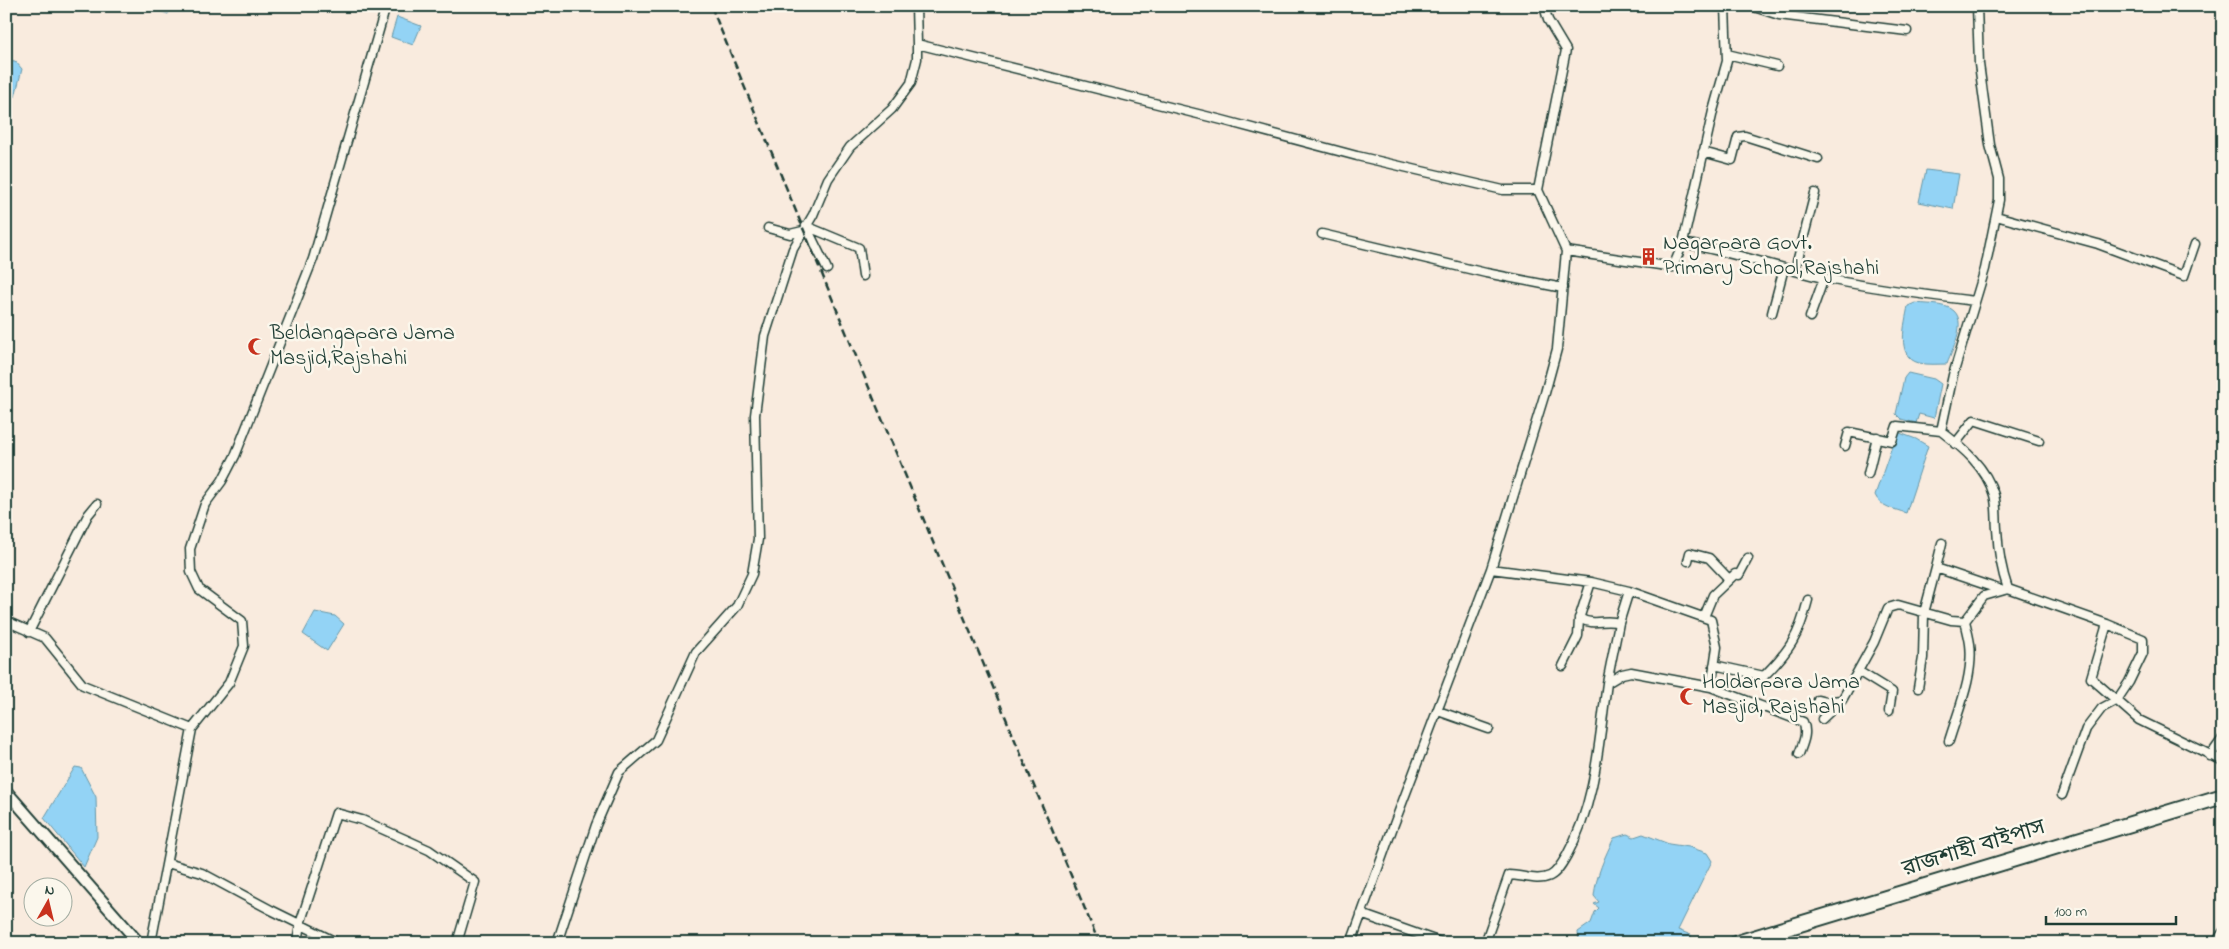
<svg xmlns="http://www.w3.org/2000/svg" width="2229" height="949" viewBox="0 0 2229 949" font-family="'Indie Flower','Noto Sans Bengali',sans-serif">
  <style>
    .water { fill: #93d3f5; stroke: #6597a8 }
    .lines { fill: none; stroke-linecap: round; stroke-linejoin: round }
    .minor-casing { stroke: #1f3d34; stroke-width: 11 }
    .tertiary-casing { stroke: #1f3d34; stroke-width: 14 }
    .trunk-casing { stroke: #1f3d34; stroke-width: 18 }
    .minor { stroke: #fbf7ec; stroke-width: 8 }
    .tertiary { stroke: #fbf7ec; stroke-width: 10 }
    .trunk { stroke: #fbf7ec; stroke-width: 14 }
    .rail { stroke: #1f3d34; stroke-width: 2.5; stroke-dasharray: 8 4; stroke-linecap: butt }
    .labels { text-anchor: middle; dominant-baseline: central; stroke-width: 5; stroke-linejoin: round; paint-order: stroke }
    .poi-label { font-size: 22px; fill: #1f3d34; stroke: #fbf7ec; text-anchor: start }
    .street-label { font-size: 22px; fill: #1f3d34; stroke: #fbf7ec }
  </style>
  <rect width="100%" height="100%" fill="#f9ebde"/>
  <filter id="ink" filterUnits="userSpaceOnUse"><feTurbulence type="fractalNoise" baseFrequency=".02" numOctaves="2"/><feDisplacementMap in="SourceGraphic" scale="10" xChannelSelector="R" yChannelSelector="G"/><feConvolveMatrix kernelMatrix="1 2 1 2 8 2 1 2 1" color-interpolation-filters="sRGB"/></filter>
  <g filter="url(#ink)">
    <path class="water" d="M145,6H173L168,14Z
      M397,17L421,26L413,45L391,37Z
      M6,60L15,61L22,69L15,97L6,93Z
      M1926,170L1959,174L1953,209L1919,202Z
      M1915,303C1925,304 1937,304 1947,307C1971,315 1953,348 1947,364C1938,364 1928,365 1919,363C1895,357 1905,323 1908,306Z
      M1908,373L1934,379L1941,384L1934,418L1919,414L1916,423L1901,419L1896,414L1904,378Z
      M1897,432L1916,439L1928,446L1906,513C1895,509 1880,507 1875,495Z
      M315,612L335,616L344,624L327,651L303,634Z
      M75,767L81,768L96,797L97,837L84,867L44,818Z
      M1627,834L1634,837L1643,834L1669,844L1689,847L1707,853L1712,861L1678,930L1691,935L1693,943H1579L1578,932L1591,923L1595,912L1599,908L1594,904L1599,902L1594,896C1596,876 1605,856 1614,838Z"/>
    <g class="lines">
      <defs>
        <path id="minor" d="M916,6L917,44
          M1751,6L1779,15L1907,31
          M1977,6L1979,64L1990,145L1999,179V200L1985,269L1953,375L1941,431C1963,448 1986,467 1994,495C1997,505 1996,518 1997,529C1998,550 2001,569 2008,589L2107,624L2091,678L2139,720L2223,761
          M1727,54L1777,66
          M1703,152L1732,160L1738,137L1745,136L1818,159
          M1996,216L2098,244L2184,276L2195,244
          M806,226L859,248L863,276
          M806,226L827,269
          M768,228L790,234L803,231
          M1322,234L1486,273L1563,288
          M1683,243L1713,111L1727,61L1725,6
          M1566,251L1673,267L1683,243C1732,252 1779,268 1828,279C1877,289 1926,295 1975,301
          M1795,270L1815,193
          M1772,313L1784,268
          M1810,317L1824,278
          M1955,444L1974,420L2039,441
          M1845,446L1849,432L1892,441L1897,426L1941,431
          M1868,474L1877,437
          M1688,561L1690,553L1709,558L1729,579
          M1936,568L1942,543
          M1704,617L1713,595L1735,574L1739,575L1748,558
          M1579,618C1595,627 1604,618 1619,623
          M6,621L45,638L83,685L192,729L151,943
          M29,632L88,515L97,504
          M1714,665L1764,676C1790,650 1799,636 1808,600
          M1563,666L1578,636L1579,619L1591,582
          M1858,671L1892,692L1889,711
          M1607,683L1619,623L1629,591
          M1711,687L1803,722C1808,733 1803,743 1799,754
          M1918,688L1923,658L1924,613L1936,568L2001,590
          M1818,700L1826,702L1840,700
          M1438,711L1489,729
          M1822,719L1842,700L1874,642L1888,608L1898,605L1951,620L1965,621L1984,596L2008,589
          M192,729L229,683L244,646L242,621L199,589L191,572L190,549L205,504L222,481L235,456L313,259L386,6
          M1949,741C1958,711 1974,676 1970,644C1969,637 1967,629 1965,621
          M2210,756L2223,738
          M2062,795L2086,729L2102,708L2117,700L2129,682L2143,653V639L2107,624
          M167,863L202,873L271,910L338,943
          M1361,914L1443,943
          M297,943L300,924L336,813L362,820L429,850L475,882L457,943
          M557,943L596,825L619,772L656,740L696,652L737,606L752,574L758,539L755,415L765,336L793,249L813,215L828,179L850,147L892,109L911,83L917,59V44L1222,120L1357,156L1503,190H1538
          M1351,943L1393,827L1491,569L1545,393L1557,349L1566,251L1538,190L1566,50L1548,20L1544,6
          M1485,943L1509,875C1522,875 1537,882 1550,876C1557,873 1563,862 1567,855C1596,803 1599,741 1607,683L1622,674L1631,672L1711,687L1717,647L1711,620L1629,591L1591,582L1491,569
          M2216,943L2223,932"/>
        <path id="tertiary" d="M6,791L139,943"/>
        <path id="trunk" d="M1737,943L2223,796"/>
      </defs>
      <use href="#minor" class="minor-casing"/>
      <use href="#tertiary" class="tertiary-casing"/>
      <use href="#trunk" class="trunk-casing"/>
      <use href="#minor" class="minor"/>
      <use href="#tertiary" class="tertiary"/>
      <use href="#trunk" class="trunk"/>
      <path class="rail" d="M711,6L1099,943"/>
    </g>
  </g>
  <defs>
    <symbol id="building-bare" viewBox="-9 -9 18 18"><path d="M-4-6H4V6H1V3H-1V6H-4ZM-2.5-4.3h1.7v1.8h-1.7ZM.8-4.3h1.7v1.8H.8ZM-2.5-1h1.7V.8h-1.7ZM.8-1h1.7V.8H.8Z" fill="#c8321e" stroke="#fbf7ec" stroke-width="2.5" paint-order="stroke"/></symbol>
    <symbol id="mosque-bare" viewBox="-9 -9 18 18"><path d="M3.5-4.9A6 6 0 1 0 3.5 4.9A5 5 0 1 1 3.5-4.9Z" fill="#c8321e" stroke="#fbf7ec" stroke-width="2.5" paint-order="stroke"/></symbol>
  </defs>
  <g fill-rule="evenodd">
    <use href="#building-bare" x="1636" y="244" width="25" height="25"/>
    <use href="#mosque-bare" x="244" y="334" width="25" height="25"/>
    <use href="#mosque-bare" x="1676" y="684" width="25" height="25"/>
  </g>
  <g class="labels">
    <g class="poi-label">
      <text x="1663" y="244">Nagarpara Govt.<tspan x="1663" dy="25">Primary School,Rajshahi</tspan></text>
      <text x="270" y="334">Beldangapara Jama<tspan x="270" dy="25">Masjid,Rajshahi</tspan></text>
      <text x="1702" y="683">Holdarpara Jama<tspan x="1702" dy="25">Masjid, Rajshahi</tspan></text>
    </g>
    <g class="street-label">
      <text transform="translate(1974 849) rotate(-17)">রাজশাহী বাইপাস</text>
    </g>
  </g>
  <rect width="2229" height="949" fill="none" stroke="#fbf7ec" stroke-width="25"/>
  <rect x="12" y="12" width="2204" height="924" fill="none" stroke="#1f3d34" stroke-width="2" filter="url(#ink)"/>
  <g transform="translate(48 902) rotate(8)"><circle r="24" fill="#fbf7ec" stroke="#a3ada2"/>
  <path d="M0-4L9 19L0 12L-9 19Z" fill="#c8321e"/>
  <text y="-8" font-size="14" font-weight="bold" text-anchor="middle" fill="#1f3d34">N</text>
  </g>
  <path d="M2046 916v8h130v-8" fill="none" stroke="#1f3d34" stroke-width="2.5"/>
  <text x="2054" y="916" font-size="15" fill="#1f3d34" stroke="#fbf7ec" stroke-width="4" paint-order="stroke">100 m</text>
</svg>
